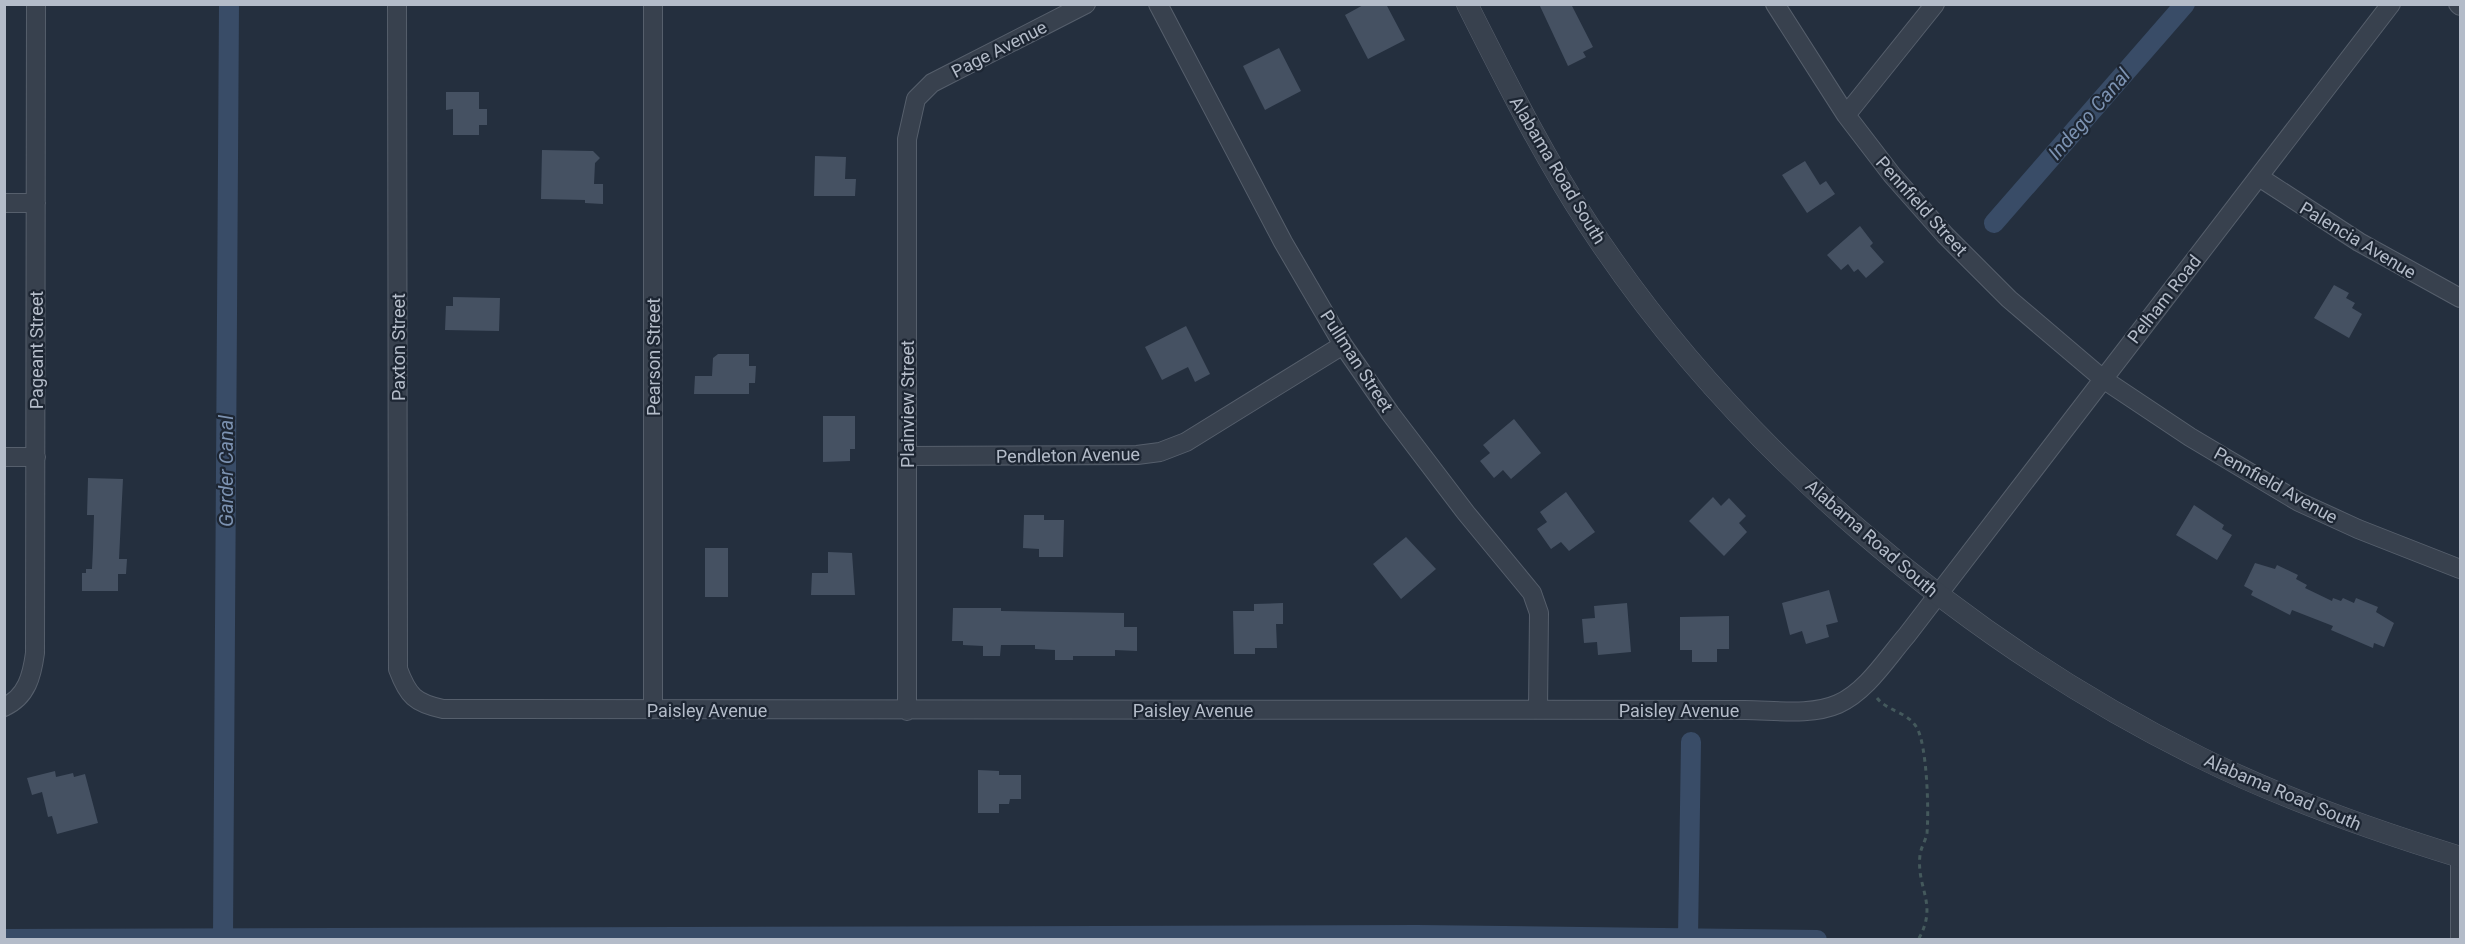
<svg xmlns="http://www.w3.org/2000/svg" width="2465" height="944" viewBox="0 0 2465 944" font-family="Roboto,sans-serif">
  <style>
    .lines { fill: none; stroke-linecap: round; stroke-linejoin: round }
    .canal { stroke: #394c67; stroke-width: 20 }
    .building { fill: #455162 }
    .minor-casing { stroke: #565f6c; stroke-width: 20 }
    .tertiary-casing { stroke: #565f6c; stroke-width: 22 }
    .path { stroke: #44595c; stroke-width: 3; stroke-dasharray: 4.5 4.5; stroke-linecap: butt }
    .minor { stroke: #38414e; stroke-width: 18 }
    .tertiary { stroke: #38414e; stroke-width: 21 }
    .labels { text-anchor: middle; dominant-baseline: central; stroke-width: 4.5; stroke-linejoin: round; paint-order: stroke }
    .street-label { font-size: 18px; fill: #b4bcc9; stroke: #1d2633 }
    .water-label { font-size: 20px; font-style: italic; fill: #7c92b1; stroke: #1d2633 }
  </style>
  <rect width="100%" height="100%" fill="#242f3e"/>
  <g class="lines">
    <path class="canal" d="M1994,223L2185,4
      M223,938L229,4
      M1688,938L1691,742
      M4,939L1417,935L1817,940"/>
  </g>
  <path class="building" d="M1365,4H1386L1405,40L1368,59L1345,15Z
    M1539,4H1571L1593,47L1583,52L1586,57L1568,66Z
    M1279,48L1301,91L1265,110L1243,66Z
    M446,92H479V109H487V125H479V135H453V109L446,110Z
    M542,150L593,151L600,158L595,163L594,184H603V204L585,203V200L541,199Z
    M815,156L846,157L845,179H856L855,196H814Z
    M1805,161L1820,185L1826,181L1835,194L1807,213L1782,175Z
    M1860,226L1873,243L1870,246L1884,262L1866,278L1858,269L1854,272L1848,264L1841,270L1827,255Z
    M2334,285L2349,293L2346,298L2355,303L2352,308L2362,314L2349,338L2314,318Z
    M453,297L500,298L499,331L445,330L446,306H453Z
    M1186,326L1210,374L1195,382L1188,367L1162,380L1145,347Z
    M718,354H749V366H756L755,383H749V394H694L695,376H712L713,358Z
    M823,416H855V449H850V461L823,462Z
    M1514,419L1541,453L1511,479L1503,470L1494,478L1480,461L1490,453L1483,445Z
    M88,478L123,479L119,559H127L126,574H118V591H82V573H86V569H92L93,548L94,515H87Z
    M1566,492L1595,532L1569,551L1561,542L1551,549L1537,529L1547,522L1540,512Z
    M1713,497L1721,506L1729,498L1746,516L1739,523L1747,532L1724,556L1689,521Z
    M2194,505L2224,525L2222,529L2232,535L2217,560L2176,535Z
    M1024,515H1044V520H1064L1063,557H1039V549L1023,548Z
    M1406,537L1436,569L1401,599L1373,564Z
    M705,548H728V597H705Z
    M828,552L852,553L855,595H811L812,573H828Z
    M2255,563L2275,569L2277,565L2298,575L2296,579L2307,585L2305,588L2332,601L2333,598L2341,601L2343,598L2354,603L2356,598L2378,607L2376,612L2394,623L2384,647L2374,643L2373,648L2331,630L2333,626L2292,610L2290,615L2251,595L2253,591L2244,586Z
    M1829,590L1838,622L1826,625L1829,637L1806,644L1802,631L1790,635L1782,603Z
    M1283,603V624H1276L1277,648H1255V654H1234L1233,611H1254V604Z
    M1627,603L1631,652L1598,655L1597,642L1584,643L1582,619L1595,618L1594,606Z
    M953,608H1001V611L1124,613V627H1137V651L1115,650V656H1073V660H1055V650L1035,649V645H1001L1000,656H983V646L963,645V641H952Z
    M1729,616V649H1717V662H1692V650H1680V617Z
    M978,770L999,771V775H1021V799H1010L1009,804H999V813H978Z
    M55,771L56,777L73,773L74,777L85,774L98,823L57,834L52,816L48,817L42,792L32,795L27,778Z"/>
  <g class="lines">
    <defs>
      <path id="minor" d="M397,4L398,669C408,696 415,703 443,709L1745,710C1774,710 1811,716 1838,704C1867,691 1887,658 1907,635L2391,4
        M653,4V709
        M1158,4L1283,242L1343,345L1390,413L1466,513L1532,593L1539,613L1538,709
        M1775,4L1846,115L1892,175L1945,235L2009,299L2103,379L2190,437L2299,502L2358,529L2460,569
        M2458,4L2460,6
        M1846,115L1935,4
        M2259,177L2359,242L2460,298
        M4,203H36
        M907,456L1137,455L1160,452L1186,442L1343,345
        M4,457H36
        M4,707C27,697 32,675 35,653L36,4
        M907,711V139L916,99L932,83L1086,4
        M2460,857V940"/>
      <path id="tertiary" d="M1467,4C1505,79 1542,154 1588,224C1733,446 1963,641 2201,758C2284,799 2372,830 2460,857"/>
    </defs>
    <use href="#minor" class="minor-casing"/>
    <use href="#tertiary" class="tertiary-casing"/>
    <path class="path" d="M1877,698C1887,711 1908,712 1917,728C1927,746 1929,810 1927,833C1926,840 1921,847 1920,855C1916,889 1939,904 1918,940"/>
    <use href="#minor" class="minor"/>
    <use href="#tertiary" class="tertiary"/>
  </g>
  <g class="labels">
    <g class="street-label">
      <text transform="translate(999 49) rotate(-27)">Page Avenue</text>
      <text transform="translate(1558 170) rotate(59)">Alabama Road South</text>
      <text transform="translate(1922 206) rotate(48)">Pennfield Street</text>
      <text transform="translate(2358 240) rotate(31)">Palencia Avenue</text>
      <text transform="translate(2164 299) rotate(-52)">Pelham Road</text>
      <text transform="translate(398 347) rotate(-90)">Paxton Street</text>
      <text transform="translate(36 350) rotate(-90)">Pageant Street</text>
      <text transform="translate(653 357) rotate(-90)">Pearson Street</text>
      <text transform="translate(1357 361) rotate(57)">Pullman Street</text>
      <text transform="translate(907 404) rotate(-90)">Plainview Street</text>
      <text transform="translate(1068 455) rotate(-1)">Pendleton Avenue</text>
      <text transform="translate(2276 485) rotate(29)">Pennfield Avenue</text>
      <text transform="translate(1872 538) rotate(41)">Alabama Road South</text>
      <text x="707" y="710">Paisley Avenue</text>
      <text x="1193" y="710">Paisley Avenue</text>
      <text x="1679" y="710">Paisley Avenue</text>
      <text transform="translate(2283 792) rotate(23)">Alabama Road South</text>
    </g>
    <g class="water-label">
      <text transform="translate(2089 114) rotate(-49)">Indego Canal</text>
      <text transform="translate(226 471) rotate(-90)">Garder Canal</text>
    </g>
  </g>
  <rect width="2465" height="944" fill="none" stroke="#b4bcc9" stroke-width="12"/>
</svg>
